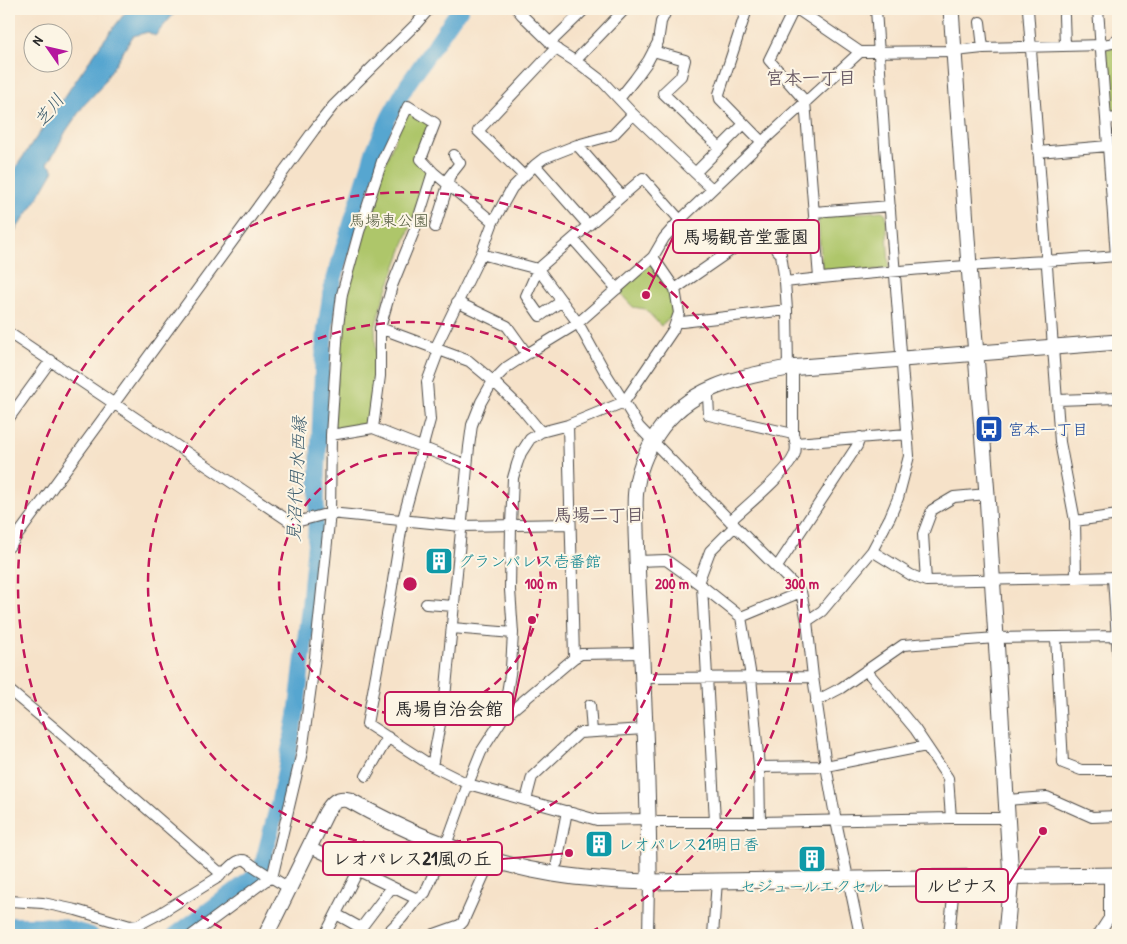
<svg xmlns="http://www.w3.org/2000/svg" width="1127" height="944" viewBox="0 0 1127 944" font-family="'Patrick Hand','Klee One',sans-serif">
  <style>
    .green { fill: #aec66b; stroke: #6c784b }
    .water { fill: #56a6d0; stroke: #40687e }
    .lines { fill: none; stroke-linecap: round; stroke-linejoin: round }
    .river { stroke: #56a6d0; stroke-width: 16 }
    .street-casing { stroke: #494643; stroke-width: 12 }
    .secondary-casing { stroke: #494643; stroke-width: 17 }
    .street { stroke: #fff; stroke-width: 10 }
    .secondary { stroke: #fff; stroke-width: 15 }
    .ring { fill: none; stroke: #c2185b; stroke-width: 2.5; stroke-dasharray: 9 6 }
    .labels { text-anchor: middle; dominant-baseline: central; stroke-width: 4; stroke-linejoin: round; paint-order: stroke }
    .park-label { font-size: 16px; fill: #525a3e; stroke: #fcf5e5 }
    .transit-label { font-size: 16px; fill: #164399; stroke: #fcf5e5; text-anchor: start }
    .culture-label { font-size: 16px; fill: #0d838f; stroke: #fcf5e5; text-anchor: start }
    .neighbourhood-label { font-size: 18px; font-weight: bold; fill: #6a5b65; stroke: #fcf5e5 }
    .water-label { font-size: 18px; font-style: italic; fill: #3c5c6d; stroke: #fcf5e5 }
    .centre { fill: #c2185b; stroke: #fcf5e5; stroke-width: 2.5 }
    .ring-label { font-size: 15px; text-anchor: middle; font-weight: bold; fill: #c2185b; stroke: #fcf5e5; stroke-width: 4; stroke-linejoin: round; paint-order: stroke }
    .leader { fill: none; stroke: #c2185b; stroke-width: 2 }
    .callout-dot { fill: #c2185b; stroke: #fcf5e5; stroke-width: 2 }
    .callout { fill: #fcf5e5; stroke: #c2185b; stroke-width: 2 }
    .callout-label { font-size: 18px; text-anchor: middle; font-weight: bold; fill: #2b2b2b }
  </style>
  <rect width="100%" height="100%" fill="#fcf5e5"/>
  <filter id="ink" filterUnits="userSpaceOnUse"><feTurbulence type="fractalNoise" baseFrequency=".02" numOctaves="2"/><feDisplacementMap in="SourceGraphic" scale="10" xChannelSelector="R" yChannelSelector="G"/><feConvolveMatrix kernelMatrix="1 2 1 2 8 2 1 2 1" color-interpolation-filters="sRGB"/></filter>
  <filter id="wash" filterUnits="userSpaceOnUse"><feTurbulence type="fractalNoise" baseFrequency=".0096" numOctaves="4" result="noise"/><feDisplacementMap in="SourceGraphic" scale="20" xChannelSelector="R" yChannelSelector="G"/><feGaussianBlur stdDeviation="1.12" result="paint"/><feColorMatrix in="noise" values="0 0 0 0 0 0 0 0 0 0 0 0 0 0 0 0 0 1.4 0 .05"/><feComposite in="paint" operator="in"/></filter>
  <g filter="url(#wash)">
    <rect width="100%" height="100%" fill="#f6e2c9"/>
    <path class="green" d="M1118,45V114H1113L1110,111L1105,51L1107,49Z
      M407,109L430,123L431,127L417,162L426,170L427,174L410,228L381,306L375,329L377,374L370,424L337,431L333,428L345,291L372,196Z
      M882,211L886,214L889,267L887,269L825,274L822,271L818,219L820,216Z
      M649,264L653,265C666,284 673,292 672,316L661,326L645,309L633,307L619,292Z"/>
    <path class="water" d="M128,9H178L155,36L148,32L133,36L100,88L84,105L66,131L55,152L47,163L54,170L36,201L9,239V177L101,44Z"/>
    <g class="lines">
      <path class="river" d="M9,925H38L59,926L91,935
        M175,935L256,875L262,865L279,800L296,716L309,607L315,544L322,372L325,330L331,290L343,249L374,150L389,117L407,85L456,14L461,9"/>
    </g>
  </g>
  <g filter="url(#ink)">
    <g class="lines">
      <defs>
        <path id="street" d="M517,9L522,15L559,51L581,65L602,81L633,114L712,189
          M747,9L719,94L720,99L762,142
          M794,9L769,60L805,101L819,278
          M797,9L860,52L955,51L983,48L1104,45L1112,43L1118,38
          M1028,9L1060,442L1075,521L1076,578L1118,577
          M1098,9L1116,256
          M1064,16L1065,46
          M980,22L983,48
          M550,43L585,9
          M653,51L685,60L681,76L663,93L720,148
          M575,61L625,9
          M619,99L635,79L648,61L658,42L661,22L667,9
          M1106,119L1118,118
          M577,145L613,135L633,114
          M1038,152L1108,146
          M535,165L588,225
          M695,173L744,124
          M524,176L478,131L556,48
          M814,212L890,206
          M435,227L448,185L449,177L460,163L454,155
          M573,239L617,289
          M481,254L538,269L578,323L605,372L624,402L639,427L735,526L801,592L807,621L813,677L826,766L836,821L860,935
          M785,282C896,269 1007,264 1118,256
          M675,289L759,231L781,254L785,282L787,310L788,368
          M562,301L540,316L526,296L538,269L643,178L680,220
          M457,302L507,326L527,354
          M676,322H682L787,310
          M380,328L469,361L493,381L522,409L541,432
          M9,333L292,523L330,513L461,526L570,524
          M435,349L481,254L493,222L512,188L535,165L544,158L577,145L622,196
          M439,350L427,382L430,420L403,519L391,593L367,724L432,766L468,784L597,820L649,819
          M705,391L708,396L709,415L793,434
          M1057,400L1118,398
          M9,418L51,360
          M568,425L574,658
          M331,435L373,428
          M796,443L907,434
          M467,465L373,428L380,376V328L392,286L415,229L433,172L493,222
          M730,521C744,508 791,470 795,453C797,447 795,440 793,434V367
          M1075,521L1118,515
          M9,547L314,130L333,106L416,24L429,9
          M872,551L911,575L926,581L1076,578
          M637,561L666,560L702,586L741,617L751,677L759,767L760,822
          M777,567L857,446L860,437
          M1113,577L1118,656
          M926,581L923,534L932,510L954,497L987,494
          M698,583L710,551L735,526
          M702,586L715,821
          M426,604L454,606
          M741,617L801,592
          M807,621L822,611L872,551L890,517L898,498L909,456L885,146L876,9
          M452,628L513,633
          M1056,638L1063,763L1081,770H1118
          M866,670L915,729L948,778L951,818
          M643,678L813,677
          M9,690L58,731L218,871C231,874 231,861 242,860C246,859 249,863 252,865C264,873 277,881 289,888
          M816,701L841,688L903,645L996,638L1118,636
          M590,705L592,732
          M504,712H510L574,658L581,654L641,653
          M432,766L445,698L469,447L472,425L481,402L493,381L507,367L527,354L578,323L653,257L664,238L680,220L762,142L860,52
          M759,767L826,766L926,746
          M366,776L388,737
          M526,800L532,777L579,733L645,729
          M1006,800L1047,797L1092,817L1118,816
          M649,822H760L951,818H1007
          M309,847L417,899
          M557,863L567,811
          M9,901L43,903L76,910L130,926L138,925L159,914L214,880L220,876L223,872
          M336,914L361,928L392,887
          M192,935L265,881L272,878L302,752L315,657L330,513L331,435L338,327L342,294L359,232L382,161L408,106L435,123L421,159L433,172
          M325,935L358,871
          M385,935L402,918L417,899L425,893L446,845L468,784L481,752L501,721L504,712L511,668L513,633L510,590L511,525L513,478L517,464L521,453L530,439L541,432L568,425L624,402L673,330L679,313L675,289L653,257
          M432,935L460,925L463,922L491,859
          M648,935L649,882
          M713,935L717,881
          M949,935L955,877
          M1098,935L1109,918V875"/>
        <path id="secondary" d="M951,9L969,266L987,494L1011,877L1006,935
          M649,882C649,794 644,706 640,618C638,589 637,560 636,531C636,518 634,503 636,490C638,470 647,450 657,434C687,388 738,377 788,368L1118,342
          M266,935L326,813C332,803 337,797 349,800C412,836 482,862 554,874C585,879 617,881 649,882L1118,875"/>
      </defs>
      <use href="#street" class="street-casing"/>
      <use href="#secondary" class="secondary-casing"/>
      <use href="#street" class="street"/>
      <use href="#secondary" class="secondary"/>
    </g>
  </g>
  <g class="ring">
    <circle cx="410" cy="584" r="131"/>
    <circle cx="410" cy="584" r="262"/>
    <path d="M235 935A392 392 0 1 1 585 935"/>
  </g>
  <defs>
    <symbol id="bus-square" viewBox="-11 -11 22 22"><rect x="-9" y="-9" width="18" height="18" rx="4" fill="#1a4fb4" stroke="#fcf5e5"/><path d="M-5-6H5V4H4V6H2V4H-2V6H-4V4H-5ZM-3.5-4V0h7V-4ZM-3.5 1.2v1.5H-2V1.2ZM2 1.2v1.5H3.5V1.2Z" fill="#fff"/></symbol>
    <symbol id="building-square" viewBox="-11 -11 22 22"><rect x="-9" y="-9" width="18" height="18" rx="4" fill="#0f9aa8" stroke="#fcf5e5"/><path d="M-4-6H4V6H1V3H-1V6H-4ZM-2.5-4.3h1.7v1.8h-1.7ZM.8-4.3h1.7v1.8H.8ZM-2.5-1h1.7V.8h-1.7ZM.8-1h1.7V.8H.8Z" fill="#fff"/></symbol>
  </defs>
  <g fill-rule="evenodd">
    <use href="#bus-square" x="973" y="413" width="32" height="32"/>
    <use href="#building-square" x="423" y="545" width="32" height="32"/>
    <use href="#building-square" x="583" y="828" width="32" height="32"/>
    <use href="#building-square" x="796" y="843" width="32" height="32"/>
  </g>
  <g class="labels">
    <g class="park-label">
      <text x="389" y="220">馬場東公園</text>
    </g>
    <g class="transit-label">
      <text x="1008" y="429">宮本一丁目</text>
    </g>
    <g class="culture-label">
      <text x="458" y="561">グランパレス壱番館</text>
      <text x="618" y="844">レオパレス21明日香</text>
      <text x="812" y="886" text-anchor="middle">セジュールエクセル</text>
    </g>
    <g class="neighbourhood-label">
      <text x="811" y="77">宮本一丁目</text>
      <text x="599" y="514">馬場二丁目</text>
    </g>
    <g class="water-label">
      <text transform="translate(49 110) rotate(-53)">芝川</text>
      <text transform="translate(296 479) rotate(-87)">見沼代用水西縁</text>
    </g>
  </g>
  <circle cx="410" cy="584" r="8" class="centre"/>
  <g class="ring-label">
    <text x="541" y="589">100 m</text>
    <text x="672" y="589">200 m</text>
    <text x="802" y="589">300 m</text>
  </g>
  <path class="leader" d="M646 295L673 237M532 620L513 708M569 853L502 859M1043 831L1008 885"/>
  <g class="callout-dot">
    <circle cx="646" cy="295" r="5"/>
    <circle cx="532" cy="620" r="5"/>
    <circle cx="569" cy="853" r="5"/>
    <circle cx="1043" cy="831" r="5"/>
  </g>
  <g class="callout">
    <rect x="673" y="220" width="146" height="33" rx="5"/>
    <rect x="385" y="692" width="128" height="33" rx="5"/>
    <rect x="323" y="842" width="179" height="33" rx="5"/>
    <rect x="916" y="869" width="92" height="33" rx="5"/>
  </g>
  <g class="callout-label">
    <text x="746" y="243">馬場観音堂霊園</text>
    <text x="449" y="715">馬場自治会館</text>
    <text x="412" y="865">レオパレス21風の丘</text>
    <text x="962" y="892">ルピナス</text>
  </g>
  <rect width="1127" height="944" fill="none" stroke="#fcf5e5" stroke-width="30"/>
  <g transform="translate(48 48) rotate(304)"><circle r="24" fill="#fcf5e5" stroke="#a8a49b"/>
  <path d="M0-4L9 19L0 12L-9 19Z" fill="#b5179e"/>
  <text y="-8" font-size="14" font-weight="bold" text-anchor="middle" fill="#2b2b2b">N</text>
  </g>
</svg>
